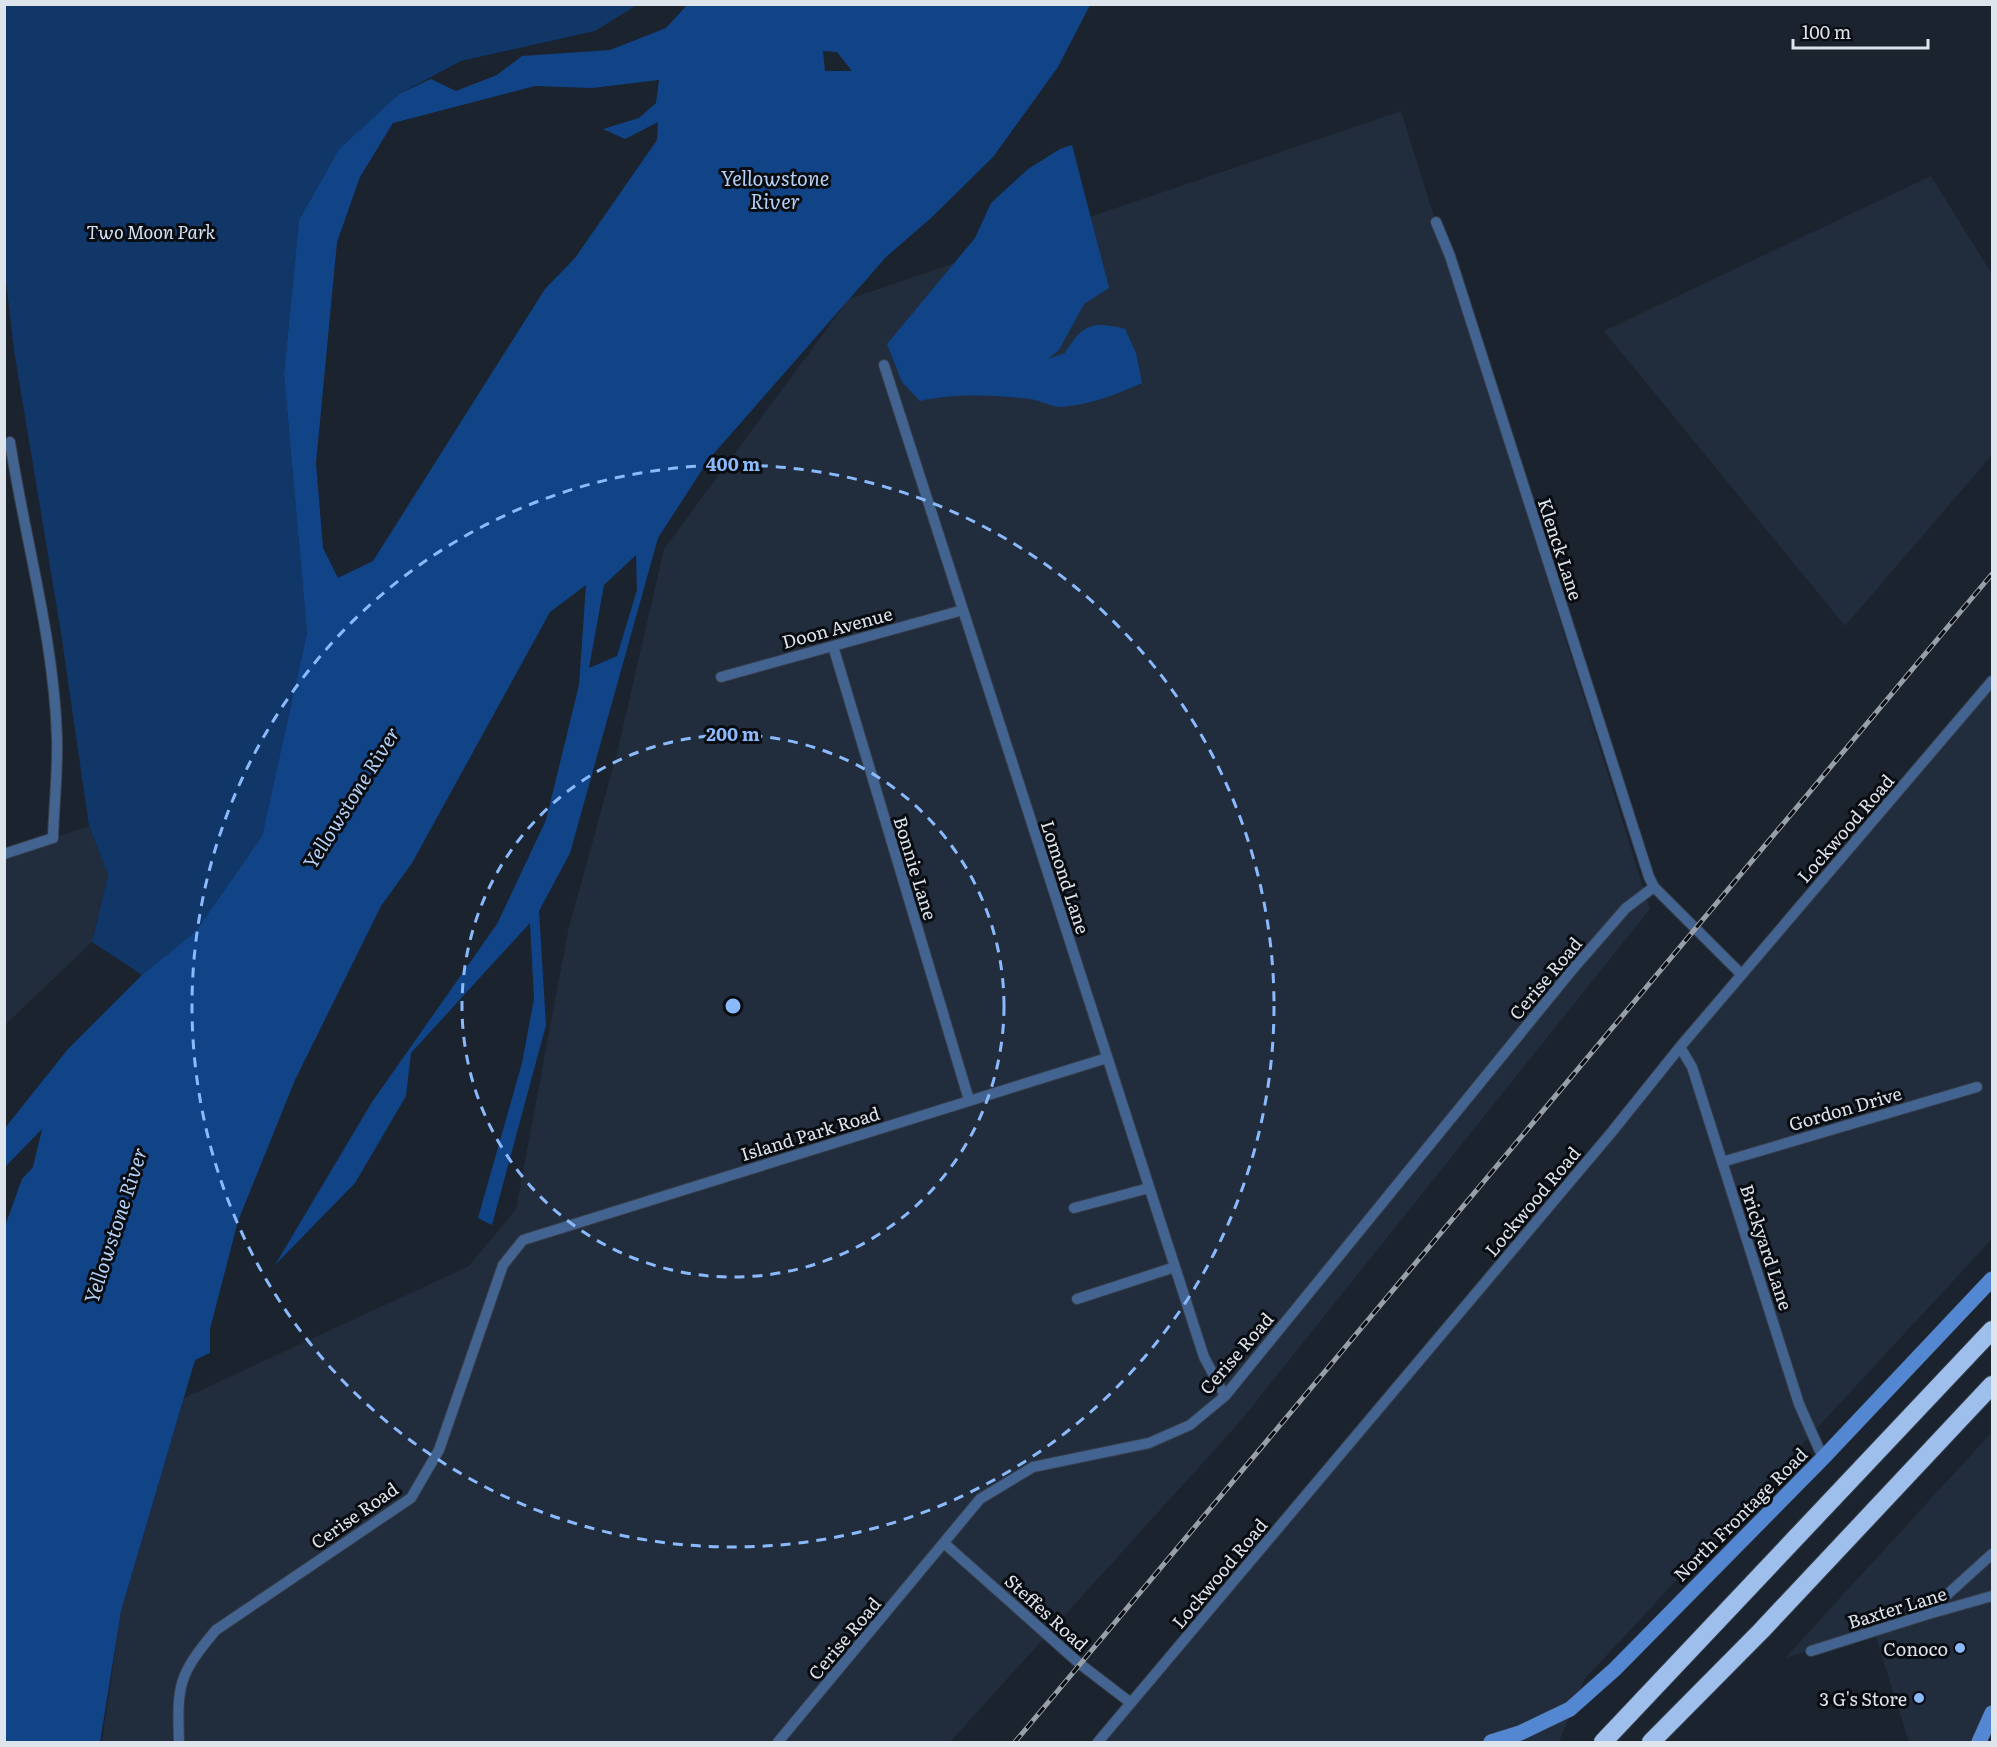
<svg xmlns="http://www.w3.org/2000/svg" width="1997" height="1747" viewBox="0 0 1997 1747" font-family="Literata,serif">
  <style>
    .built { fill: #212c3d }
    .green { fill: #113668 }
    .water { fill: #114487; fill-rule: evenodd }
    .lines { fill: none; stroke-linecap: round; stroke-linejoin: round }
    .street-casing { stroke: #363e49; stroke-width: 12 }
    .secondary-casing { stroke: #363e49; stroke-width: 16 }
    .highway-casing { stroke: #363e49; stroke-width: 20 }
    .street { stroke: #436391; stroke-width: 10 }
    .secondary { stroke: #5487d1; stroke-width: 15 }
    .highway { stroke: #9ebeeb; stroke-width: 18 }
    .rail-casing { stroke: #999fa9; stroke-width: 5 }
    .rail { stroke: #090c11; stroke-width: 3; stroke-dasharray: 9; stroke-linecap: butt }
    .ring { fill: none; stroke: #8bbafc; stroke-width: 3; stroke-dasharray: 10 8 }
    .poi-dot { fill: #8bbafc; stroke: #090c11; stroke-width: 2 }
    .labels { text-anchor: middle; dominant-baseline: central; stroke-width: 6; stroke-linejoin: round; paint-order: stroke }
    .park-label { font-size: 18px; font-style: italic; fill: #d4e2f6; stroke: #090c11 }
    .street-label { font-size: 18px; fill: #dee4ec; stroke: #090c11 }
    .poi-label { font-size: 18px; fill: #dee4ec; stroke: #090c11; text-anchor: end }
    .water-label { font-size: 20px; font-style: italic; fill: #b6d1f8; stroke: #090c11 }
    .centre { fill: #8bbafc; stroke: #090c11; stroke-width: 3 }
    .ring-label { font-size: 18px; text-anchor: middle; font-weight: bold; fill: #8bbafc; stroke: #090c11; stroke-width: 6; stroke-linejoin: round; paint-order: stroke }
  </style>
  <rect width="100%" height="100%" fill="#1b232f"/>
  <path class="built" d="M1401,111L1650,909L1238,1424L950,1742H102L121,1611L184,1398L469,1266L516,1209L568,931L617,753L664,549L849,299Z
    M1931,176L1992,274V455L1845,626L1604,331Z
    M1992,681V1239L1584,1680L1559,1742H1098Z
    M89,826L108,875L92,942L5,1025V854Z
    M1992,1432V1713L1979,1742H1909L1874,1631L1785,1658Z"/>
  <path class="green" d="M4,5H637L595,31L461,61L399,94L339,149L299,220L284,374L307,633L262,836L196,931L142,975L92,942L108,875L89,826L61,633L14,351L5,273Z"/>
  <path class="water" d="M687,5H1090L1058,67L993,157L931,218L886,257L709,459L658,538L570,853L539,911L546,1025L492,1225L478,1218L522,1063L534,999L530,923L411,1053L406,1096L355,1183L275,1265L372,1102L497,924L546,820L579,685L586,585L550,612L412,863L381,906L295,1080L238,1221L210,1329V1353L195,1360L121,1611L100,1742H5V1226L22,1179L33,1167L42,1129L5,1167V1128L68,1049L142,975L196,931L262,836L307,633L284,374L299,220L339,149L399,94L431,79L456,91L497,75L522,56L610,50L666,28ZM823,51L837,52L852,71H825ZM659,80L656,103L639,118L603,129L625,139L658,122L657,140L575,258L545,289L373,561L338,578L323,548L316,463L337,242L360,177L393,123L535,86L592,88ZM636,555L637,590L617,656L589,668L604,585Z
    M1072,145L1109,288L1084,304L1059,350L1048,359L1065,353C1082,325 1092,320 1125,329L1136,353L1142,383C1118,394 1088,405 1062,407C1052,407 1041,401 1031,399C996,395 954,393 920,401L902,382L887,344L975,238L991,203L1028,169L1060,149Z"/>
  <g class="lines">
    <defs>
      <path id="street" d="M1436,222L1450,256L1649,877L1654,887L1741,974
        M884,365L1204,1357L1225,1396
        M833,646L969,1100
        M721,677L963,610
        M4,854L53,838C54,805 58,771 57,738C54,638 25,540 10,442
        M1680,1047L1692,1067L1799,1404L1823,1458
        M1722,1162L1977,1087
        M1074,1208L1149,1188
        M1077,1299L1175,1267
        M944,1543L1080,1664L1131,1703
        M1928,1612L1992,1554
        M1811,1651L1925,1615L1992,1596
        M179,1742C177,1685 178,1675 216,1630L411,1498L439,1450L503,1265L523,1240L1107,1058
        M778,1742L980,1499L1033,1467L1149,1443L1190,1425L1225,1396L1572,970L1626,908L1654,887
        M1098,1742L1611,1133L1680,1047L1992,681"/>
      <path id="secondary" d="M1491,1742L1520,1733L1570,1709L1615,1669L1823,1458L1992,1279
        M1979,1742L1992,1713"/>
      <path id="highway" d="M1603,1742L1992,1330
        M1651,1742L1761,1631L1992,1385"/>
    </defs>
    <use href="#street" class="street-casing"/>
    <use href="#secondary" class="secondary-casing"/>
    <use href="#highway" class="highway-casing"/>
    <use href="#street" class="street"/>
    <use href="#secondary" class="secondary"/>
    <use href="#highway" class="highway"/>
    <defs>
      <path id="rail" d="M1015,1742L1992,574"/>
    </defs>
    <use href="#rail" class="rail-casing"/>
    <use href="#rail" class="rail"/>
  </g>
  <g class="ring">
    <circle cx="733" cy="1006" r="271"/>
    <circle cx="733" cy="1006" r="541"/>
  </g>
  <g class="poi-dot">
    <circle cx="1960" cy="1648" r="6"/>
    <circle cx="1919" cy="1698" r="6"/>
  </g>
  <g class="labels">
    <g class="park-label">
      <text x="151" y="231">Two Moon Park</text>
    </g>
    <g class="street-label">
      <text transform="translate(1561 549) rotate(72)">Klenck Lane</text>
      <text transform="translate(837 627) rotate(-15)">Doon Avenue</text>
      <text transform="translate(1845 828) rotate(-49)">Lockwood Road</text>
      <text transform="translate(916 868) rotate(73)">Bonnie Lane</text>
      <text transform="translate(1066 877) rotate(72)">Lomond Lane</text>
      <text transform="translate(1545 978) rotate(-50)">Cerise Road</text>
      <text transform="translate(1845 1108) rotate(-16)">Gordon Drive</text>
      <text transform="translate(810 1133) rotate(-17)">Island Park Road</text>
      <text transform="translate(1532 1201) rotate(-50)">Lockwood Road</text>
      <text transform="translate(1767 1247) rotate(72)">Brickyard Lane</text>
      <text transform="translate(1236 1353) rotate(-49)">Cerise Road</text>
      <text transform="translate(1740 1514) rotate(-45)">North Frontage Road</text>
      <text transform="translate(354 1515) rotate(-35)">Cerise Road</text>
      <text transform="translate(1219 1573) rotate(-50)">Lockwood Road</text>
      <text transform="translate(1897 1607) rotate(-17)">Baxter Lane</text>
      <text transform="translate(1047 1612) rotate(42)">Steffes Road</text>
      <text transform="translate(844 1638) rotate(-50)">Cerise Road</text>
    </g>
    <g class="poi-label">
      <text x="1948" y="1648">Conoco</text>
      <text x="1907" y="1698">3 G's Store</text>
    </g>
    <g class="water-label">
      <text x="775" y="177">Yellowstone<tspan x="775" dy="23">River</tspan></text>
      <text transform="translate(350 797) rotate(-58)">Yellowstone River</text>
      <text transform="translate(114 1225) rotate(-72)">Yellowstone River</text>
    </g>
  </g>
  <circle cx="733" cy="1006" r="9" class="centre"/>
  <g class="ring-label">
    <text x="733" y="471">400 m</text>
    <text x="733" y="741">200 m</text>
  </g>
  <rect width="1997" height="1747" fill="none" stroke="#dee4ec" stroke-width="12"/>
  <path d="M1793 39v9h135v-9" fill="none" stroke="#dee4ec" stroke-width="3"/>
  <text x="1802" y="39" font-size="18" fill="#dee4ec" stroke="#090c11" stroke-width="4.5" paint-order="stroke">100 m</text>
</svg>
